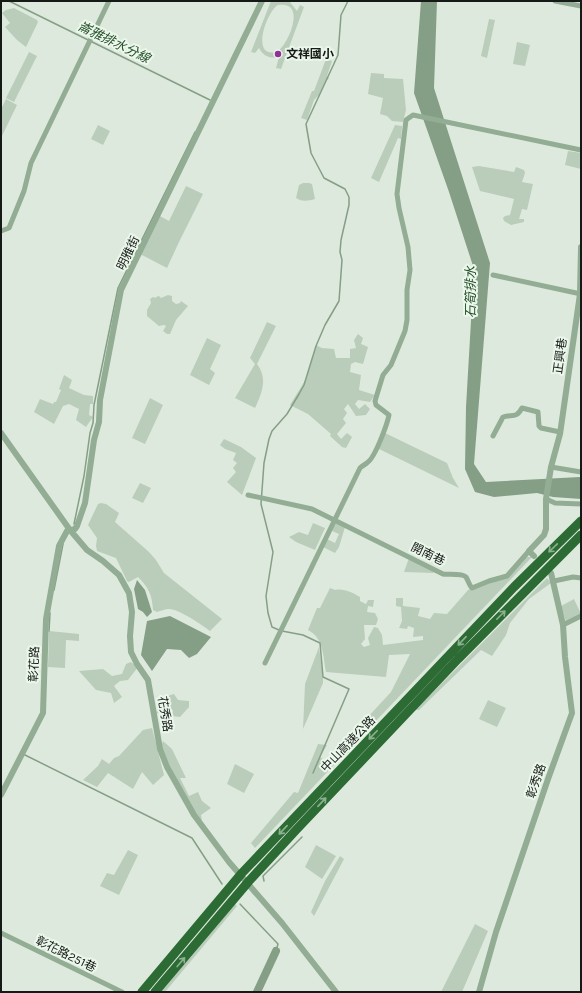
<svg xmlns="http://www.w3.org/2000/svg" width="582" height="993" viewBox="0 0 582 993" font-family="Karla,'Noto Sans TC',sans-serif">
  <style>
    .green { fill: #b9cdba; fill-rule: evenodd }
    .water { fill: #849f85 }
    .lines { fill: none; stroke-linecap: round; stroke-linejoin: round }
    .stream { stroke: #849f85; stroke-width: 1.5 }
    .river { stroke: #849f85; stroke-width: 8 }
    .minor { stroke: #92ad93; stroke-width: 5 }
    .tertiary { stroke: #92ad93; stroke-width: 6 }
    .motorway { stroke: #2c6b34; stroke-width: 9 }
    .oneway { stroke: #8cb190 }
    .poi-dot { fill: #933097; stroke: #ebf7eb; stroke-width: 1.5 }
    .labels { text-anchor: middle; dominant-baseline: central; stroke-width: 4; stroke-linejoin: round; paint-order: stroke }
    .poi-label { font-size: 12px; font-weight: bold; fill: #161a16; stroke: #ebf7eb; text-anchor: start }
    .street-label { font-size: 12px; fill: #161a16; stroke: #ebf7eb }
    .water-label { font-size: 13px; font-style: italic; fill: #254f2a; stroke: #ebf7eb }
  </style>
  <rect width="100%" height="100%" fill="#dee9de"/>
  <path class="green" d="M271,1L290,2L297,11L300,5L304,7L281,69L276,68L279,57C270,59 263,56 259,48L255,53L251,52ZM278,5C309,0 286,50 276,52C250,58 267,11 278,5Z
    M14,8L37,20L38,22L26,47L17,40L5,27L10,23L2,13L6,10Z
    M489,19L495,20L487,58L481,56Z
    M517,42L530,45L525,66L513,64Z
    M29,52L37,56L14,102L6,98Z
    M326,59L332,61L327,76L329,78L324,84L319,95L314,100L307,120L301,118L312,91H314Z
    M371,73L384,74V78L403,79L406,110L403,122L392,121L387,116L380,114L383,98L368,94Z
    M6,99L17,105L2,136L1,109Z
    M98,125L110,131L103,145L91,139Z
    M395,125L402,126L401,139L398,138L379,182L371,178Z
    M568,151L581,153V169L565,165Z
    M479,166L514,172L516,167L524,170L525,173L522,182L533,184L527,210L522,209L519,219H524V222L511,225L504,221L503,218L505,216L510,215L514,199L480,191L472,167Z
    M303,183H309L312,184L315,199C308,201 302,202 296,198L299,185Z
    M186,186L203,194L179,242L167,268L140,254L158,215L169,221Z
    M168,295L172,296V301L176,304L180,303L181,301L188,306L176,320L170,334H167L163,331L166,326L164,325L159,326L147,316V310L151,303L150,299L153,297L156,298V297L159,296L161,298Z
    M267,322L276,326L257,364C268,378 262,393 255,408L235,398L255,364L250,358Z
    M358,334L363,338L361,344L368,347L363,364L355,362L351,364L350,372L361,375L359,390L375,395L370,402L358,400L355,404L359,409L365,404L370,409L366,415L356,416L348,404L344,409L347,413L343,419L346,423L337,434L341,439L347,433L352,437L346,448L342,447L330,436L331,434L308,414L290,405L306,379L316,345L322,348L334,349L336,358H350V349L356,348L354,340Z
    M207,338L221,345L210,369L215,373L209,385L190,375Z
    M64,375L72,380L69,388L84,395L93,396V404H90L89,415L93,417L86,427L76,420L79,409L69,404L63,406L54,424L34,412L40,399L53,404L54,402H56L61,390L59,389Z
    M150,398L163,405L145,444L132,438Z
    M385,433L447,463L453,478L459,488L377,448Z
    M224,439L241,447L256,458L242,495L227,482L236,472L233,468L237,463L233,460L236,453L225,449L220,445Z
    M140,483L151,488L143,503L132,498Z
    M101,503L106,504L119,513L115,522L149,552L156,560L164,573L222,619L210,631C202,625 179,609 169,609C165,609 161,611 157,612L153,610C152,595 149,588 138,577L129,582L127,581L116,558L97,551L96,546L97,538L88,525L98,504Z
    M335,522L345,527L339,547L335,553L321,546L325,538L335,543L339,534L332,531Z
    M313,523L325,528L315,550L296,542L289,537L299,532L308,535Z
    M526,557H532L255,848L251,843L294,792L298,793L318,744L327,745L320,757L324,760L329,759L391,692L410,654L389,655L386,677L326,672C323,657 324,638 308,630L317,608H320L330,588L335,590C344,588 353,593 360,597V601L366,604L368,600H374L373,607L368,606L367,612L375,613L378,619L376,625H364L365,639L361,644L364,647L370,645L368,638L374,627L378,628L382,635L383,645L423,640V636L413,637L414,628L408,626L407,629L399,628L402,621L401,607L396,606V598H403V606L420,608L418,616L430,619L434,613L447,614L468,590L482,583L508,576Z
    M409,558L434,572L433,573L404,572Z
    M547,578L551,583L529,599L510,623L506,635L492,656L481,650L480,651L419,710H415Z
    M574,599L581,614L566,622L561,606Z
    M49,631L79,634V641L66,640L65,668L48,667Z
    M319,647L323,677V683L303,729L305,684Z
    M131,662L138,667L128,680L120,681L114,686L122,697L114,703L111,693L96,690L79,671L103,669L112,676L122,674L126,664Z
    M174,694L178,700L189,701V707L180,717L172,716L173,710L163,708L162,713H156L157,711L161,708L158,699Z
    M488,700L506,708L497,727L479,719Z
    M152,728L164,775L153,785L142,772L133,789L108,773L97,787L83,780L98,766L102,759L109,764L114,758L119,756L143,730Z
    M163,741L172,749L186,778H180L189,796L198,792L202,801L211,808L201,815L202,820H199L177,786L161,746Z
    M235,764L254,774L244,793L227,784Z
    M316,845L336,856L322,879L305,867Z
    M128,850L138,855L119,895L100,886L107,873L114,875Z
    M340,856L344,859L314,916L311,912L325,881Z
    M234,903L237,906L165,992H160Z
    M475,924L488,931L462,992H441Z"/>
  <path class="water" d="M421,1H437L434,88L490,263L474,464L486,482L580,477L581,478V499L553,497L537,493L494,497L475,492L465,469L466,407L474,269L449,192L414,93Z
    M137,580L145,590L152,612L147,617L143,612L138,609L134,589Z
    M170,616L211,637L197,654L189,658L181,650L167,649L152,671L141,655L147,621Z"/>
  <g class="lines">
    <path class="stream" d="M9,1L210,100
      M74,524L84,476L90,433L93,423L94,405L118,288L195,132
      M54,590L63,544
      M279,630L272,627L268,613L266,596L273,552L261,504L264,463L269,439L272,431L287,414L299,394L304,385L316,346L325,325L339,301L342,260L340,252L341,240L349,205V197L345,189L324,178L311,153L306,124L338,55L341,15L348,1
      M49,631L50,613
      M282,631L303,635L320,643L323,677L349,689L313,773
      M23,754L192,838L222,884
      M264,881L263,876L302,837
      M240,904L278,944L276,951"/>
    <path class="river" d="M257,992L276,951"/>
    <path class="minor" d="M555,1L581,6
      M1,231L9,228L24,191L31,163L109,1
      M493,275L581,294
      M493,436L503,417C512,414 516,419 522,408L538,412L539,426L541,428L560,432
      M551,467L581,472
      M248,495L312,509L443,574C449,575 462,573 466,577C468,580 469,585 472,588L489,581L507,576L529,551
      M546,499L555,503L581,504
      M554,581L573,577L581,578
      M563,625L581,616
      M265,663L360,468C363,465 365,465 368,462C375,457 387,425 389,415L376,405L375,401L383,375L391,365L405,331L407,320V290L410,270L408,247L399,208L397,194L406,120L413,115L581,150
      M1,933L122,992"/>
    <path class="tertiary" d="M1,433L70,530L87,550L103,561L119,575L129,593L132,612L130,636L131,652L137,664L148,680L160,749L167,767L194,815L229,862L282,923L336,992
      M534,556L529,551L544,535L546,529V499L551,467L560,434L580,294L581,247
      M1,795L43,713L46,619L59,546L67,531L75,529L77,526L85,503L94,440L99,422L100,400L121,290L262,1
      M479,992L496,932L548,779L572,713L565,657L563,625L551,573"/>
    <path class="motorway" d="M142,992L242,873L514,587L581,521
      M155,992L249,881L296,830L458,659L581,535"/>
  </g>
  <defs><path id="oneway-shaft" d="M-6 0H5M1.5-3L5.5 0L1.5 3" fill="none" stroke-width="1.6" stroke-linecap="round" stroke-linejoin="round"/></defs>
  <g class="oneway">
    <use href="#oneway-shaft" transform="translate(553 548) rotate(136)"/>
    <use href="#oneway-shaft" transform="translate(501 615) rotate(-45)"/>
    <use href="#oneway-shaft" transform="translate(462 641) rotate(133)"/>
    <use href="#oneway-shaft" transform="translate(373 735) rotate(134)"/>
    <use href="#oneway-shaft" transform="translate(322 802) rotate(-47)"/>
    <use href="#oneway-shaft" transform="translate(283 830) rotate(133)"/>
    <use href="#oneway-shaft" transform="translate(181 962) rotate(-50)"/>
  </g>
  <circle class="poi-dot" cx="278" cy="54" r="4"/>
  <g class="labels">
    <g class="poi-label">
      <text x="286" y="54">文祥國小</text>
    </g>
    <g class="street-label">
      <text transform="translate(128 253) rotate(-64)">明雅街</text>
      <text transform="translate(560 356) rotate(-82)">正興巷</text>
      <text transform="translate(428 554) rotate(26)">開南巷</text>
      <text transform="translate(34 664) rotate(-88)">彰花路</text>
      <text transform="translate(165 714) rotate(80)">花秀路</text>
      <text transform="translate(348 744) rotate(-46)">中山高速公路</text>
      <text transform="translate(536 781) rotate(-71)">彰秀路</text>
      <text transform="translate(66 954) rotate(26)">彰花路251巷</text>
    </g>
    <g class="water-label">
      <text transform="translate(114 42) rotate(26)">崙雅排水分線</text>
      <text transform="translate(470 292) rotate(-90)">石筍排水</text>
    </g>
  </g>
  <rect width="582" height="993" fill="none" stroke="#161a16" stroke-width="4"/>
</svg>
